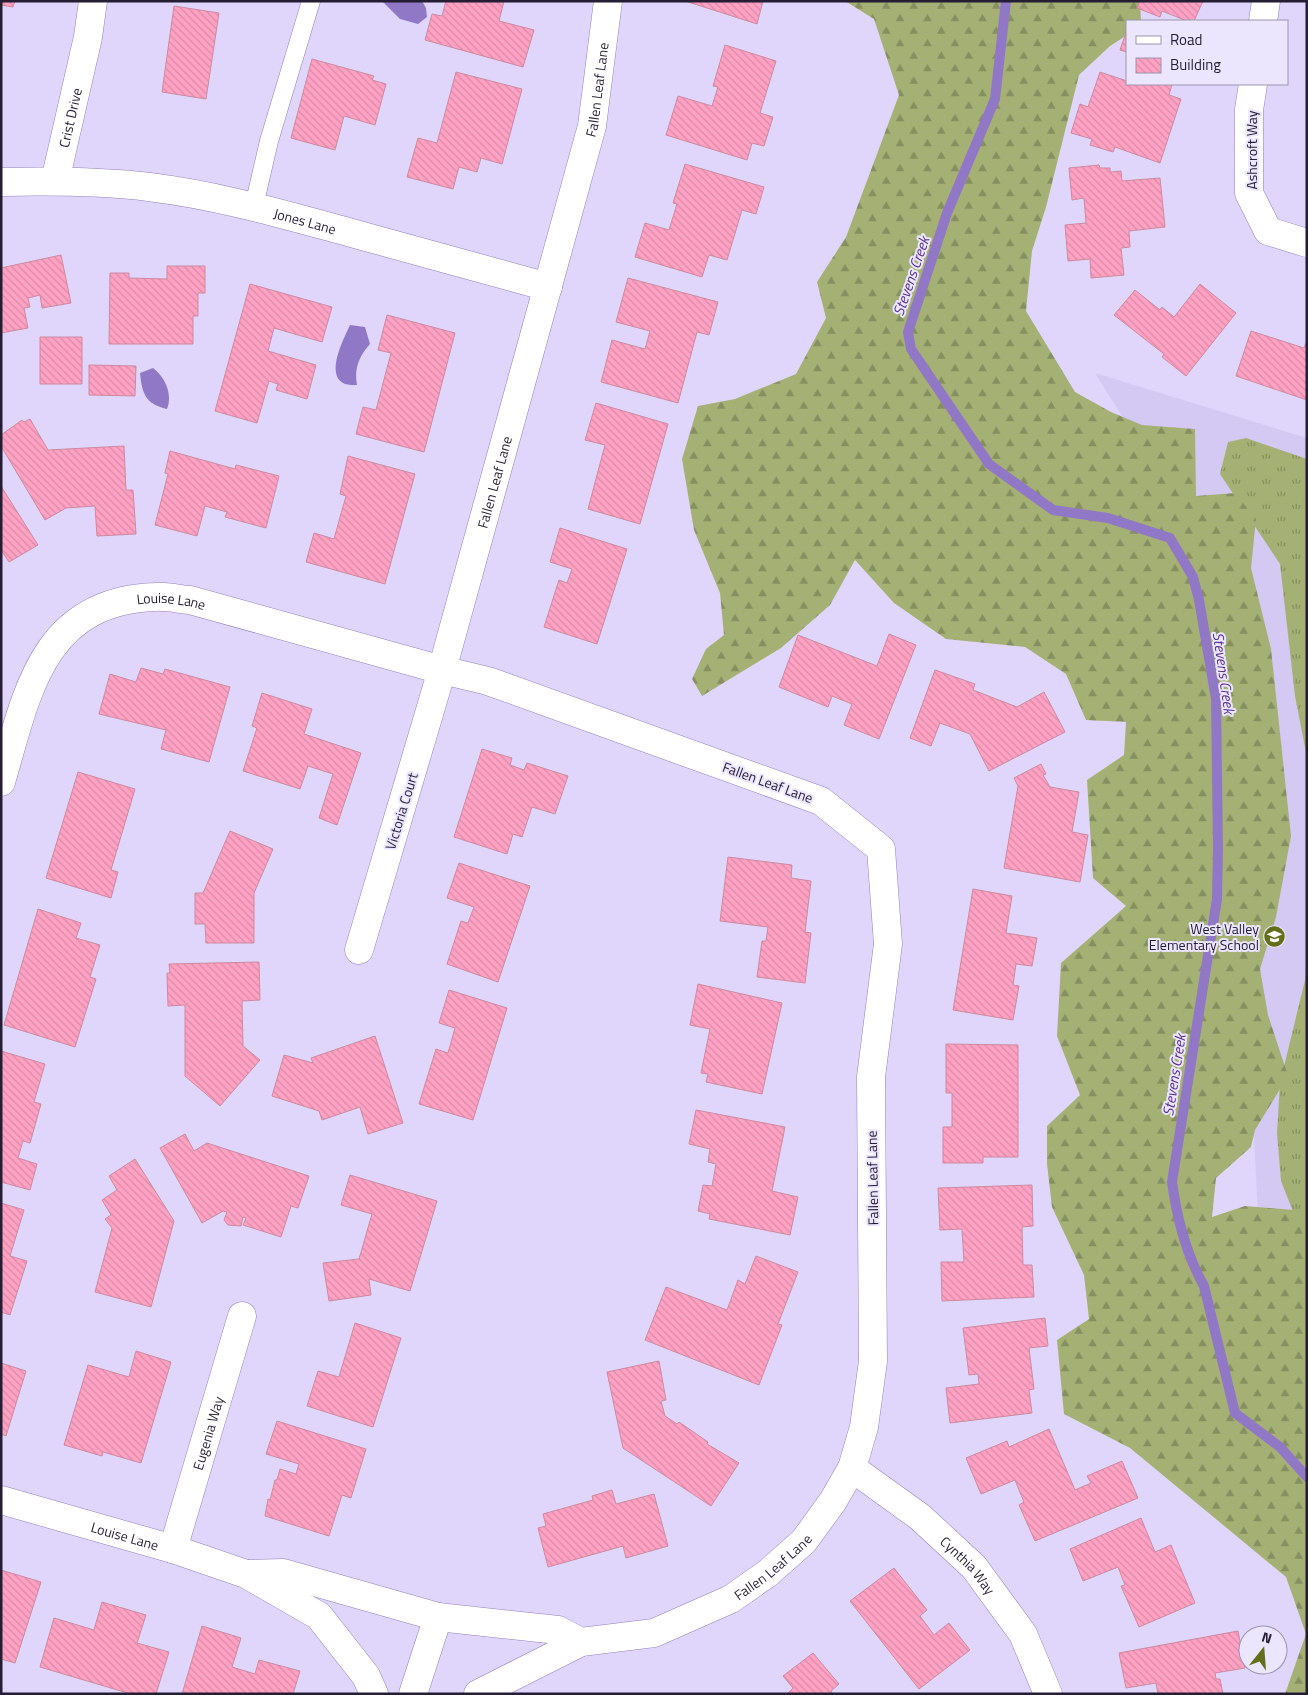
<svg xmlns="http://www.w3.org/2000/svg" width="1308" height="1695" viewBox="0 0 1308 1695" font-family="'Titillium Web',sans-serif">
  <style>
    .built { fill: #d4c9f2 }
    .grass { fill: url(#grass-tufts) }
    .forest { fill: url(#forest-firs) }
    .water { fill: #9178c6 }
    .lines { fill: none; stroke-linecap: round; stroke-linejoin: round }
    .stream { stroke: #9178c6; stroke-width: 10 }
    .building { fill: url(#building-back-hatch); stroke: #cc8aa0 }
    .lane-casing { stroke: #9281ba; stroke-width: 19 }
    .street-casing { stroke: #9281ba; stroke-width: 29 }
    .lane { stroke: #fff; stroke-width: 18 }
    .street { stroke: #fff; stroke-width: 28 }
    .labels { text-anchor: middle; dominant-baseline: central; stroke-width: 4; stroke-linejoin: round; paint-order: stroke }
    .street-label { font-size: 14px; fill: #241d33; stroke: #ebe5fe }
    .poi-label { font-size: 14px; fill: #241d33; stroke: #ebe5fe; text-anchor: end }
    .water-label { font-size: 15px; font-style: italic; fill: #56318f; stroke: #ebe5fe }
  </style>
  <defs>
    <pattern id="grass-tufts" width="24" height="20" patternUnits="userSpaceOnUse" patternTransform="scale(1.25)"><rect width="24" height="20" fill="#a5b174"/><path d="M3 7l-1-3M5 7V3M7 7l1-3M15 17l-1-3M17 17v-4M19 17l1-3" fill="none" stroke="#868f60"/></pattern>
    <pattern id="forest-firs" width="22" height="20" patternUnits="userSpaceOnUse" patternTransform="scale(1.25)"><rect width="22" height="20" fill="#a5b174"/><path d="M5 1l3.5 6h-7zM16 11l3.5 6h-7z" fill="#868f60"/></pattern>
    <pattern id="building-back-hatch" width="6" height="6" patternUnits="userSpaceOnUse" patternTransform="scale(1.25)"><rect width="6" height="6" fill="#ffa1c2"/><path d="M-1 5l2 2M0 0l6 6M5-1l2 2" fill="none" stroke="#da8aa7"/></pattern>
  </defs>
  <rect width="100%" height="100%" fill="#e0d6fb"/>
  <path class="built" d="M1095,373L1307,438V1307L1262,1291L1225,581Z"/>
  <path class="grass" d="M1246,438L1307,459V758L1295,696L1280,564L1220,474L1228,442Z
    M1307,957V1247L1281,1181L1277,1133L1280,1083L1305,980Z"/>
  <path class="forest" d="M845,1H1140L1141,21H1127V35L1110,46L1079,75L1046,207L1032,251L1026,311L1075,392L1111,412L1142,425L1195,429L1196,496L1235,493L1256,519L1251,568L1271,649L1291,836L1276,917L1260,969L1268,1015L1288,1076L1255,1130L1251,1147L1216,1178L1212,1217L1245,1206L1294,1210L1307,1245V1694H1285L1306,1634L1286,1577L1130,1448L1064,1414L1057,1340L1089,1319L1084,1275L1052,1207L1047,1164V1126L1080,1095L1057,1036L1061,963L1126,906L1093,878L1087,780L1124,755L1126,722L1086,720L1066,674L1025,647L946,639L894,603L855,560L830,605L781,648L702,696L692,679L706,649L724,635L720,593L694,530L682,459L698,406L735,399L796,374L826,318L817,282L846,237L899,95L874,19Z"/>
  <path class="water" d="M382,1H422L426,8L427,17L418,24L400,19Z
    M350,325L365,327L370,344C359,356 354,369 357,385C354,385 348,385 345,384C324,376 344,338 350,325Z
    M153,368C165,377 173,394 167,409C145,404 142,393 140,373Z"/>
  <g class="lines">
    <path class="stream" d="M1006,1L995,99L947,213L908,332L911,349L989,464L1053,510L1108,518L1170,538L1193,577L1199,600L1216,699L1218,849L1217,899L1172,1182C1177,1219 1186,1254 1204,1286L1235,1413L1280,1447L1307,1477"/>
  </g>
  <path class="building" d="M1,1H15L13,7L1,5Z
    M446,1H504L499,21L534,30L523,67L425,40L432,14L442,16Z
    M685,1H763L757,24Z
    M1140,1H1203L1194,21H1187L1162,11L1160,17L1137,8Z
    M174,6L219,13L206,99L162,92Z
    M1127,30V52L1120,50Z
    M725,45L776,61L760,113L773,117L764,146L752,143L747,160L666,135L678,96L712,106L718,87L713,86Z
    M312,59L374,76L372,80L386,84L375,125L344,116L335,150L291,138Z
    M456,72L522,89L502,164L481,158L477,172L459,167L453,189L407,177L418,138L437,143Z
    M1100,72L1127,81V84H1172L1169,95L1181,99L1160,163L1115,147L1113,152L1090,145L1092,139L1071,133L1080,104L1088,107Z
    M685,164L764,187L756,214L742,210L727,260L709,255L702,277L635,257L645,223L669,230L677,204L673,203Z
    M1099,165L1100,168H1110V172L1121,171L1122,181L1160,178L1165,227L1129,231L1130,247L1121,248L1124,275L1091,278L1090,259L1068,261L1065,225L1086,223L1084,198L1072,200L1069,168Z
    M61,255L71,303L42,308L40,295L28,298L30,307L24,308L28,328L1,333V268Z
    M167,266H205V293H198V316H193V344H109L110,273H129V278L167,279Z
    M628,278L718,302L709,335L697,332L678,403L601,382L612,340L645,349L650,331L616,322Z
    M250,284L332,307L322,342L274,328L268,351L316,365L307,399L276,390L278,384L269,381L257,423L215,411Z
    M1200,284L1236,313L1186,376L1162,357L1164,354L1114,315L1135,290L1160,310L1162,307L1174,317Z
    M387,315L455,333L424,452L356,434L363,407L376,410L391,353L378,350Z
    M1251,331L1304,348L1307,340V400L1236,376Z
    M40,337H82V384H40Z
    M89,365L136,366L135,396L89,395Z
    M596,403L668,424L640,524L588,509L605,445L585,440Z
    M30,419L48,450L124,446L126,490H133L136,534L97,536L95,506L66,508L45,520L1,446V435L22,420L24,422Z
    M170,451L235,469L236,465L279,476L266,528L225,517L227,512L205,506L197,536L155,525L168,474L165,473Z
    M348,456L415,474L385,584L306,562L314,533L334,539L346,496L340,494Z
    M1,486L38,545L9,562L1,550Z
    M560,528L627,549L597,644L544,627L559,580L567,583L572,569L550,562Z
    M889,634L916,645L879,739L844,725L852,704L832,696L828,707L779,687L798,635L877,666Z
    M141,668L163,674L165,669L230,687L209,762L161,749L166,730L99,714L110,674L136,682Z
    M935,670L975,684L973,690L1017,707L1044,692L1065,732L989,771L970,734L940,723L931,746L910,738Z
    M262,693L312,709L304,734L361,753L337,825L319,818L333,774L308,766L300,789L243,771L257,728L252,726Z
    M482,749L512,758L510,765L524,770L527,763L568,776L555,814L532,807L522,837L513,834L507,854L454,837Z
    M1041,764L1046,774L1043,775L1050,787L1079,792L1072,832L1088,835L1080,882L1004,868L1018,786L1014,778Z
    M78,772L135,789L111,870L118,872L111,898L46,878Z
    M230,831L273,849L254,893V943H206L205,924H195V893H203Z
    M728,857L792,865L791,878L811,881L805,932L811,933L805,983L757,977L762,941H766L768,927L720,921Z
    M459,863L530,886L498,982L447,964L461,921L468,923L474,907L447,898Z
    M973,889L1012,896L1006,933L1037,938L1032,966L1016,964L1013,985L1019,986L1013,1020L953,1010Z
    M38,909L81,923L76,938L100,945L90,977L96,979L75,1047L4,1025Z
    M259,962L260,1000L242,1001L243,1046L260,1060L220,1106L185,1076V1005L168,1006L167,973H170L169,964Z
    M698,984L782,1003L762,1094L706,1082L708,1074L701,1073L710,1029L690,1025Z
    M449,990L507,1008L473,1120L419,1104L436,1049L448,1053L455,1028L439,1023Z
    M375,1036L403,1123L368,1134L360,1107L322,1120L319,1111L272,1096L284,1055L313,1063L311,1058Z
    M946,1044L1018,1045V1157H983V1163H943V1127H952V1093H946Z
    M1,1051L45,1064L34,1102L41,1104L30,1143L23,1141L18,1158L37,1164L30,1190L1,1182Z
    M696,1110L785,1127L772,1191L798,1197L790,1235L709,1219L710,1214L698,1211L703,1185L712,1186L716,1164L708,1162L710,1149L689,1144Z
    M185,1134L194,1151L207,1143L309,1176L298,1208L291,1206L281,1237L243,1225L246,1218L243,1217L241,1226L228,1225L224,1220L227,1212L223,1211L202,1223L160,1148Z
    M135,1159L174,1221L151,1307L95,1292L112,1228L105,1219L111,1215L102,1200L117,1190L109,1176Z
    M350,1175L437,1201L410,1291L369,1279L371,1295L329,1301L323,1263L359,1259L372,1214L341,1205Z
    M1032,1185L1033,1226L1022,1227L1023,1265H1032L1034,1297L942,1301L941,1262H964L962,1229L940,1230L938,1188Z
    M1,1203L24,1210L10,1256L27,1261L10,1315L1,1312Z
    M756,1256L798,1272L778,1324L782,1325L759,1385L645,1340L666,1287L727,1310L738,1280L745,1284Z
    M1045,1318L1048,1346L1029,1348L1034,1389L1029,1390L1032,1413L950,1423L946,1388L979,1384L978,1374L969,1375L963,1328Z
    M355,1323L401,1338L373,1427L307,1406L318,1371L339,1377Z
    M136,1351L171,1362L141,1463L103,1452L102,1456L64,1445L88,1365L129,1377Z
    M659,1361L666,1400L661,1401L665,1416L677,1424L679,1422L708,1442L707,1444L739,1463L711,1506L623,1448L607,1372Z
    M1,1363L26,1371L6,1436L1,1434Z
    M277,1421L366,1449L351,1498L342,1495L329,1536L265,1516L268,1499L270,1500L275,1480H277L280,1469L296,1474L299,1464L266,1454Z
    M1049,1429L1075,1490L1091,1483L1087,1476L1122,1461L1138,1498L1035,1541L1019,1505L1024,1502L1015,1480L981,1494L966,1458L1007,1441L1009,1447Z
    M612,1490L616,1504L654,1494L668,1546L626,1558L623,1546L548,1567L538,1528L546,1526L543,1514L593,1500L592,1496Z
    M1141,1518L1155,1552L1171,1545L1195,1603L1139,1627L1121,1586L1125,1585L1118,1567L1083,1581L1070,1549Z
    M894,1568L927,1610L920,1616L934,1635L949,1623L970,1650L919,1689L850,1601Z
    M1,1570L41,1582L15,1663L1,1659Z
    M102,1602L146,1615L137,1643L169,1652L156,1694H131L40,1667L54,1618L94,1630Z
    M202,1626L241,1638L232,1667L255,1674L259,1660L300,1671L293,1694H182Z
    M1238,1631L1245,1668L1215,1673L1216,1679H1220L1223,1694H1158L1156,1683L1126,1688L1119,1653Z
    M813,1653L839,1684L831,1691L833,1694H787L793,1688L783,1676Z"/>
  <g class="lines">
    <defs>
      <path id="lane" d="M254,206L269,141L311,1"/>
      <g id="street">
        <path d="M1263,21L1266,1"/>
        <path d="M1253,84L1249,110V193L1268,231L1307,243"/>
        <path id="s1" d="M55,181L88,37L93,1"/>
        <path id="s2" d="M1,182C50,181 100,181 149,187C216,195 282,214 348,232C415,250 481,269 548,287"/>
        <path id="s3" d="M1,782C27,693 42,601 155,597C166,596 178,599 190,600L442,670L359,950"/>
        <path id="s4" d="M852,1468L920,1517L974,1567L1023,1634L1048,1694"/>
        <path id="s5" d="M1,1500L173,1549L246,1574L319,1616L366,1676L374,1694"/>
        <path id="s6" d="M173,1549L242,1316"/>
        <path d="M248,1574L283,1573L438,1617"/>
        <path id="s7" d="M413,1694L438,1617L558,1630L581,1642L654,1633L731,1599L768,1573L804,1541L833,1501L852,1468L864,1427L873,1361L871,1077L888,944L881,849L821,801L488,681L442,670L592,126L608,1"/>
        <path d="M478,1694L581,1642"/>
      </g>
    </defs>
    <use href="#lane" class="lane-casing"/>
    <use href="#street" class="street-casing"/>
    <use href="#lane" class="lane"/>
    <use href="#street" class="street"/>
  </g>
  <defs>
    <symbol id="school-disc" viewBox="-11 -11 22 22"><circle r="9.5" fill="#626e18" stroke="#ebe5fe"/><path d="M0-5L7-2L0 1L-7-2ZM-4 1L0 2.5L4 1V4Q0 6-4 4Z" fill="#fff"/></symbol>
  </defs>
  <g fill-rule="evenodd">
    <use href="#school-disc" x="1262" y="924" width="25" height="25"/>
  </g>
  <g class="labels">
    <g class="street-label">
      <text stroke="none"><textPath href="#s7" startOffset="2268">Fallen Leaf Lane</textPath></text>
      <text stroke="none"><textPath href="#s1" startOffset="65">Crist Drive</textPath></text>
      <text transform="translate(1251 150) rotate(-90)">Ashcroft Way</text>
      <text stroke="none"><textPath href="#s2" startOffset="308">Jones Lane</textPath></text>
      <text stroke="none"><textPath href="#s7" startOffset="1862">Fallen Leaf Lane</textPath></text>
      <text stroke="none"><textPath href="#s3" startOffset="280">Louise Lane</textPath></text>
      <text transform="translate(768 782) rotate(20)">Fallen Leaf Lane</text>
      <text transform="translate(401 811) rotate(-73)">Victoria Court</text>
      <text transform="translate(872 1178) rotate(-91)">Fallen Leaf Lane</text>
      <text stroke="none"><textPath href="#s6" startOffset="121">Eugenia Way</textPath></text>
      <text stroke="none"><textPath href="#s5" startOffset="129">Louise Lane</textPath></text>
      <text stroke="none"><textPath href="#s7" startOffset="438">Fallen Leaf Lane</textPath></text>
      <text stroke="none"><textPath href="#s4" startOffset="152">Cynthia Way</textPath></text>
    </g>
    <g class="poi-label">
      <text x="1259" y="928">West Valley<tspan x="1259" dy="16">Elementary School</tspan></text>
    </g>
    <g class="water-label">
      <text transform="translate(911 276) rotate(-71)">Stevens Creek</text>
      <text transform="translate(1224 673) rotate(82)">Stevens Creek</text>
      <text transform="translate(1174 1075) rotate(-81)">Stevens Creek</text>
    </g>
  </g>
  <rect width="1308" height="1695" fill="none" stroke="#241d33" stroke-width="5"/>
  <rect x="1126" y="20" width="162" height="65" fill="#ebe5fe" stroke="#9b95ad"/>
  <rect x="1136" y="36" width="25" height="8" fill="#ffffff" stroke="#9b95ad"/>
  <text x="1170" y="45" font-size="15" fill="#241d33">Road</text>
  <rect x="1136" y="58" width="25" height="15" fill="url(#building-back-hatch)" stroke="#9b95ad"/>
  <text x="1170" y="70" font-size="15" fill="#241d33">Building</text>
  <g transform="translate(1263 1650) rotate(17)"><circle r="24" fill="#ebe5fe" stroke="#9b95ad"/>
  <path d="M0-4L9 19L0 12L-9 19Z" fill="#626e18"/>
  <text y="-8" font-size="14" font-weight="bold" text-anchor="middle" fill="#241d33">N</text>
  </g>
</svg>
